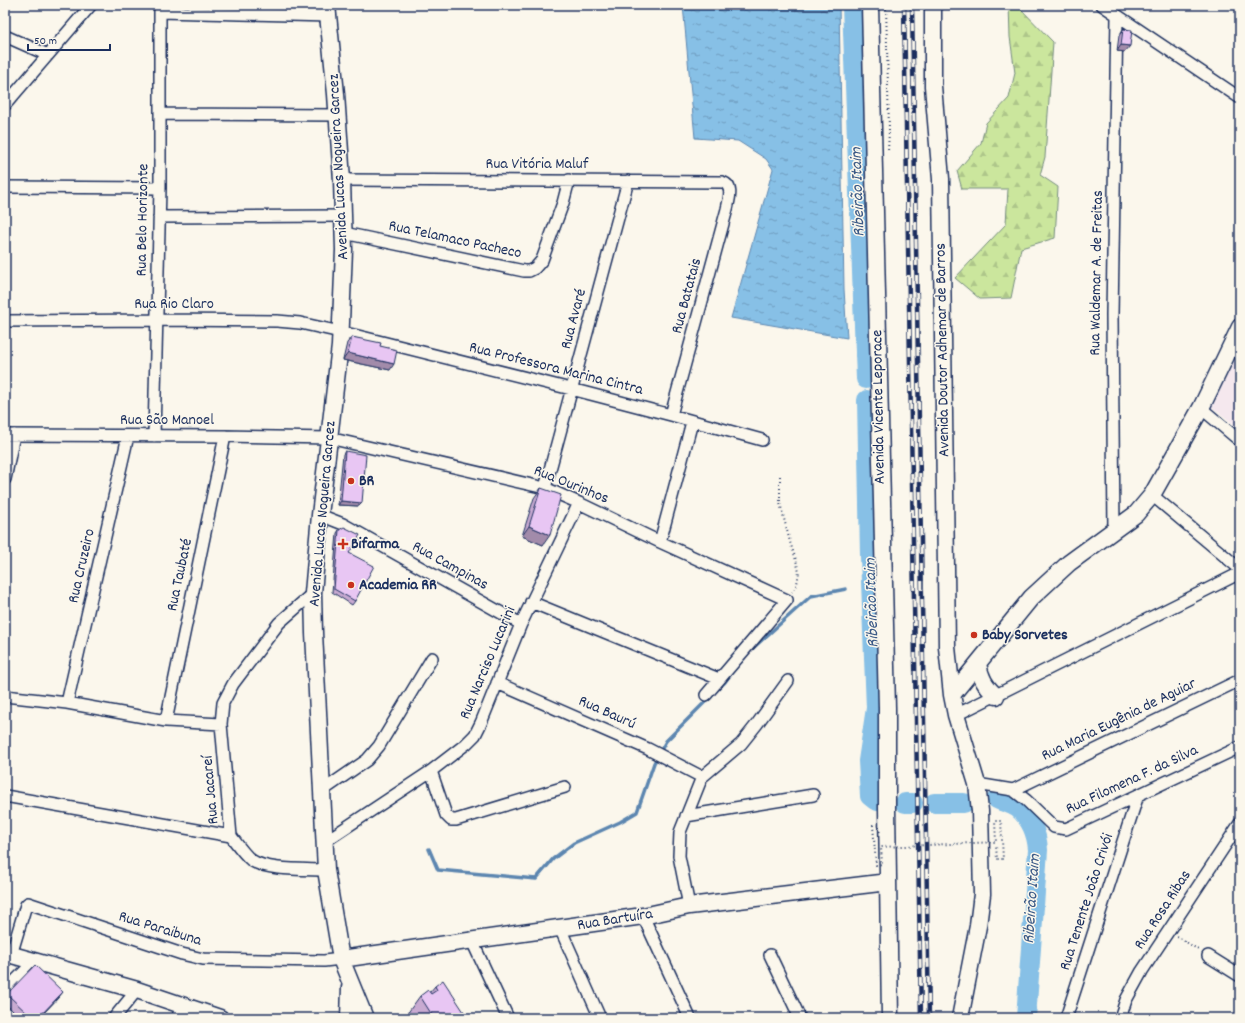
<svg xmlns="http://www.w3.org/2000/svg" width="1245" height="1023" viewBox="0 0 1245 1023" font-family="Dekko,sans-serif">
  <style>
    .built { fill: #f5e8ee }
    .forest { fill: url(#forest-firs); stroke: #738a7e }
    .water { fill: url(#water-ripples); stroke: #5c86b0 }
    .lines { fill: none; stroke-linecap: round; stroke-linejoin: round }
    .stream { stroke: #5c86b0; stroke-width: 3.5 }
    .river { stroke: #87c0e6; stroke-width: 20 }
    .lane-casing { stroke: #1b2f5e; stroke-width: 8 }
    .street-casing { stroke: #1b2f5e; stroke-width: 14 }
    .secondary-casing { stroke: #1b2f5e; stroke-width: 19 }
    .path { stroke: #1b2f5e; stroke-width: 2; stroke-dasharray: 1 3; stroke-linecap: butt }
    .lane { stroke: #fbf7ec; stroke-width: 5.5 }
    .street { stroke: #fbf7ec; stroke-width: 11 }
    .secondary { stroke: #fbf7ec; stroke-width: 16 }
    .rail-casing { stroke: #1b2f5e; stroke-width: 4.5 }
    .rail { stroke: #fbf7ec; stroke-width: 3; stroke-dasharray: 9; stroke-linecap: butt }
    .path-bridge { stroke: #1b2f5e; stroke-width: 2; stroke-dasharray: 1 3; stroke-linecap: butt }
    .wall { fill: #c8aad1; stroke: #1b2f5e }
    .shaded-wall { fill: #a28baa; stroke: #1b2f5e }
    .building { fill: #e8c6f3; stroke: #1b2f5e }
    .poi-dot { fill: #c8321e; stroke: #fbf7ec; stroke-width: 1.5 }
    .labels { text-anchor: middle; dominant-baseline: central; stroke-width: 3; stroke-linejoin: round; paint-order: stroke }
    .street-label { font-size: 16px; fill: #1b2f5e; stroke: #fbf7ec }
    .poi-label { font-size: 16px; font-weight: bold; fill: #1b2f5e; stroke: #fbf7ec; text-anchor: start }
    .water-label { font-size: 17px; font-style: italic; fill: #3b5a87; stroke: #fbf7ec }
  </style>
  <defs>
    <pattern id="forest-firs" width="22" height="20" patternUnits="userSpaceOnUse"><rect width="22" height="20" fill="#cbe69d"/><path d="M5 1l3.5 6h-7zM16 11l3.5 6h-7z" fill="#aec68a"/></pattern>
    <pattern id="water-ripples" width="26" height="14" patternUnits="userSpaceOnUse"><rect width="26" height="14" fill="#87c0e6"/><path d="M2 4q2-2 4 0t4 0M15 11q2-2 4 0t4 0" fill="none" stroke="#6e9cbe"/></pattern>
  </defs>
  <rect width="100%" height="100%" fill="#fbf7ec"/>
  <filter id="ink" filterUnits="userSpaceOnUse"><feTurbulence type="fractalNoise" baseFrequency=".025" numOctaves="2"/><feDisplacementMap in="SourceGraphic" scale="8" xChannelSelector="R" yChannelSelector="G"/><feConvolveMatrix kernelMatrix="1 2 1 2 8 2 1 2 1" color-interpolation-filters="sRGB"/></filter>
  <g filter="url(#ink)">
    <path class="built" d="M1240,349V429L1212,407Z"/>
    <path class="forest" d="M1009,5H1017L1053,42L1045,157L1040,175L1058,187L1055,238L1021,248L1011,298L980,299L955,278L1006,224L1008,189H962L957,171L981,143L986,123L1009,98L1015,73L1010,37Z"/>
    <path class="water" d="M683,5H839L844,289L847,338L731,318L773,169L766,159L738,141L695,138Z"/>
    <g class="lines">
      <path class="stream" d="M752,649L811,596L846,589
        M716,691L725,682L730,675
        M429,849L438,870L536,879L553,859L574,843L620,822L637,812L654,763L666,741L710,697"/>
      <path class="river" d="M852,5L866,379
        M867,400L870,556L876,708L868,761L870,796L875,800L878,801
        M997,799C1003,802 1012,804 1018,808C1031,819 1037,834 1038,850L1026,1018
        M905,803H913
        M934,803H964"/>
      <defs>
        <path id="lane" d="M174,1018L180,1005"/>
        <path id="street" d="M1102,5L1240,98
          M160,12L329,16
          M5,36L48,55
          M5,105L91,5
          M160,114L337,115
          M342,180L722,182C734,185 729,200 727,209L671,415
          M5,187L160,188
          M159,217L344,216
          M344,233L524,271H529L535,268L542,260L563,203L569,180
          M5,321L157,320L277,321L300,323L354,335L571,389L671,415L762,440
          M1201,408L1240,441
          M5,435L225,436L329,438L545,488L579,503L660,542L787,600L706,695
          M154,436L160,188V5
          M5,479L14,435
          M545,488L628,181
          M1152,495L1240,569
          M320,515L343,524L521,624
          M1114,531L1112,315L1117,16
          M660,542L692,422
          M531,602L719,679
          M497,683L648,749L702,777
          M5,696L67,703L166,721L221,724
          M67,703L128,436
          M956,715L1240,573
          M166,721L225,436
          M431,771L446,815L451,820H456L565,787
          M977,784L1013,790L1026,800L1054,827L1066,829L1240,747
          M1013,790L1240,680
          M322,791L367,760L379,746L432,658
          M5,796L231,836
          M686,816L813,795
          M231,836L221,724L223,703L233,684L279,623L313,593
          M231,836C237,844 243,853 251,860C266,871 306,869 326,870
          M324,842L431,771L466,744L475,735L481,723L521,624L579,503
          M689,906L679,856L680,832L702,777L741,744L757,724L788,681
          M643,916L690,1018
          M560,928L600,1018
          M472,941L508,1018
          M11,955L26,905L28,903L182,954L203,959L324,961L341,959
          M770,955L800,1018
          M1208,956L1240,976
          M5,991L35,961
          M114,1018L137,990
          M1066,1018L1138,795
          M1120,1018L1126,1000L1142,971L1240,823"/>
        <path id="secondary" d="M327,5L336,94L342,180L344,250L340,346L320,515L313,593L314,633L326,870L341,959L365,1018
          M870,5L887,708V808L890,1018
          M933,5V86L941,179L947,647L952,695L956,715L977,784L980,811L982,894L978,926L960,1018
          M978,663C980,677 985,686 996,696
          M952,695L1031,598L1069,563L1136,514L1152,495L1201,408L1240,327
          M5,953L137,990L220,1018
          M341,959L643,916L689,906L888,882
          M349,1018L350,987"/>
      </defs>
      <use href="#lane" class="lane-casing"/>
      <use href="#street" class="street-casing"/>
      <use href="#secondary" class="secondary-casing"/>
      <path class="path" d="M886,5L889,130L888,152
        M780,476V503L790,542L796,560L799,572L797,584L792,592
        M1177,936L1200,951"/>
      <use href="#lane" class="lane"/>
      <use href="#street" class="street"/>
      <use href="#secondary" class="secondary"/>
      <defs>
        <path id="rail" d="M904,5L921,1018
          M912,5L929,1018"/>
      </defs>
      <use href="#rail" class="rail-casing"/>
      <use href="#rail" class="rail"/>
      <path class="path-bridge" d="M880,836L879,826L873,825L876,865L882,864L881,847L996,842L995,821H1001L1003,859H997L996,846"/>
    </g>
    <path class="wall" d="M1123,29L1125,52L1117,51L1119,36Z
      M352,337L380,346L390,370L343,360L347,343Z
      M345,451L359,506L338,505L343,454Z
      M541,488L543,545L522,536L534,498Z
      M339,530L349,553L355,601L352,605L332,592L337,533Z
      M435,986L459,1018H404L420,996L430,992Z
      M7,994L58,998L39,1018H20L5,1003V997Z"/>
    <path class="shaded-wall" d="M1121,45L1130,46L1125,52L1117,51Z
      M348,353L394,364L390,370L343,360Z
      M341,501L362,503L359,506L338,505Z
      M529,526L550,535L543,545L522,536Z
      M63,992L58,998L39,1018H38Z
      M464,1012L459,1018H454Z
      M451,1013L448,1018H445Z"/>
    <path class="building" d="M1123,29L1132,30L1130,46L1121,45Z
      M352,337L381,343L380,346L397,350L394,364L348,353Z
      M345,451L366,455L362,503L341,501Z
      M541,488L561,495L550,535L529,526Z
      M344,527L360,535L349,553L374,566L355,601L334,589L339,530Z
      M35,965L63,992L38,1018H32L7,994Z
      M443,980L464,1012L454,1018L451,1013L445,1018H434L420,996L428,990L431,994L437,990L435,986Z"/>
  </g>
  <g class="poi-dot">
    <circle cx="351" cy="481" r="4"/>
    <path d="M341 538h4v4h4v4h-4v4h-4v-4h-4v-4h4z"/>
    <circle cx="351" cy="585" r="4"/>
    <circle cx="974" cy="635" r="4"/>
  </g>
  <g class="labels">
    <g class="street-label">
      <text x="537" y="164">Rua Vitória Maluf</text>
      <text transform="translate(339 167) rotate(-93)">Avenida Lucas Nogueira Garcez</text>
      <text transform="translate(143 220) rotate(-89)">Rua Belo Horizonte</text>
      <text transform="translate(455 240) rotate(12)">Rua Telamaco Pacheco</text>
      <text transform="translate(1097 273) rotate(-89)">Rua Waldemar A. de Freitas</text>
      <text transform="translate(687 296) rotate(-75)">Rua Batatais</text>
      <text x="174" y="304">Rua Rio Claro</text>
      <text transform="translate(574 319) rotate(-75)">Rua Avaré</text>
      <text transform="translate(943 350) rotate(-91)">Avenida Doutor Adhemar de Barros</text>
      <text transform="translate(556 369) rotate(14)">Rua Professora Marina Cintra</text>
      <text transform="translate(879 407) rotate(-91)">Avenida Vicente Leporace</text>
      <text x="167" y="420">Rua São Manoel</text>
      <text transform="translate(571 485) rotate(22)">Rua Ourinhos</text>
      <text transform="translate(323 514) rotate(-85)">Avenida Lucas Nogueira Garcez</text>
      <text transform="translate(82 566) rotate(-77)">Rua Cruzeiro</text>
      <text transform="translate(450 566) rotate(29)">Rua Campinas</text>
      <text transform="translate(180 575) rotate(-78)">Rua Taubaté</text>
      <text transform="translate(488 663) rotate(-67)">Rua Narciso Lucarini</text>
      <text transform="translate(607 713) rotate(24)">Rua Baurú</text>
      <text transform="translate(1119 720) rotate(-26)">Rua Maria Eugênia de Aguiar</text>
      <text transform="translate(1132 780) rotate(-25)">Rua Filomena F. da Silva</text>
      <text transform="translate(211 790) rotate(-95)">Rua Jacareí</text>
      <text transform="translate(1087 902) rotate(-72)">Rua Tenente João Crivói</text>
      <text transform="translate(1163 910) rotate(-57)">Rua Rosa Ribas</text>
      <text transform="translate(615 920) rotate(-9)">Rua Bartuíra</text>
      <text transform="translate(160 929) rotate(17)">Rua Paraibuna</text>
    </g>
    <g class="poi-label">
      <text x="359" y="481">BR</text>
      <text x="351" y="544">Bifarma</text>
      <text x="359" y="585">Academia RR</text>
      <text x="982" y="635">Baby Sorvetes</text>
    </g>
    <g class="water-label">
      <text transform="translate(859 192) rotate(-92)">Ribeirão Itaim</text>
      <text transform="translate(873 603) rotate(-92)">Ribeirão Itaim</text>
      <text transform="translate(1033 899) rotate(-86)">Ribeirão Itaim</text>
    </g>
  </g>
  <rect width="1245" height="1023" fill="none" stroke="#fbf7ec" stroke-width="20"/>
  <rect x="10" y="10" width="1225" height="1003" fill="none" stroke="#1b2f5e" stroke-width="1.5" filter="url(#ink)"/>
  <path d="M28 44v6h82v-6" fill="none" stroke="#1b2f5e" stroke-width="2"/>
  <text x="34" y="44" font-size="12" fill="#1b2f5e" stroke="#fbf7ec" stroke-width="3" paint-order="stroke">50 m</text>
</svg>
